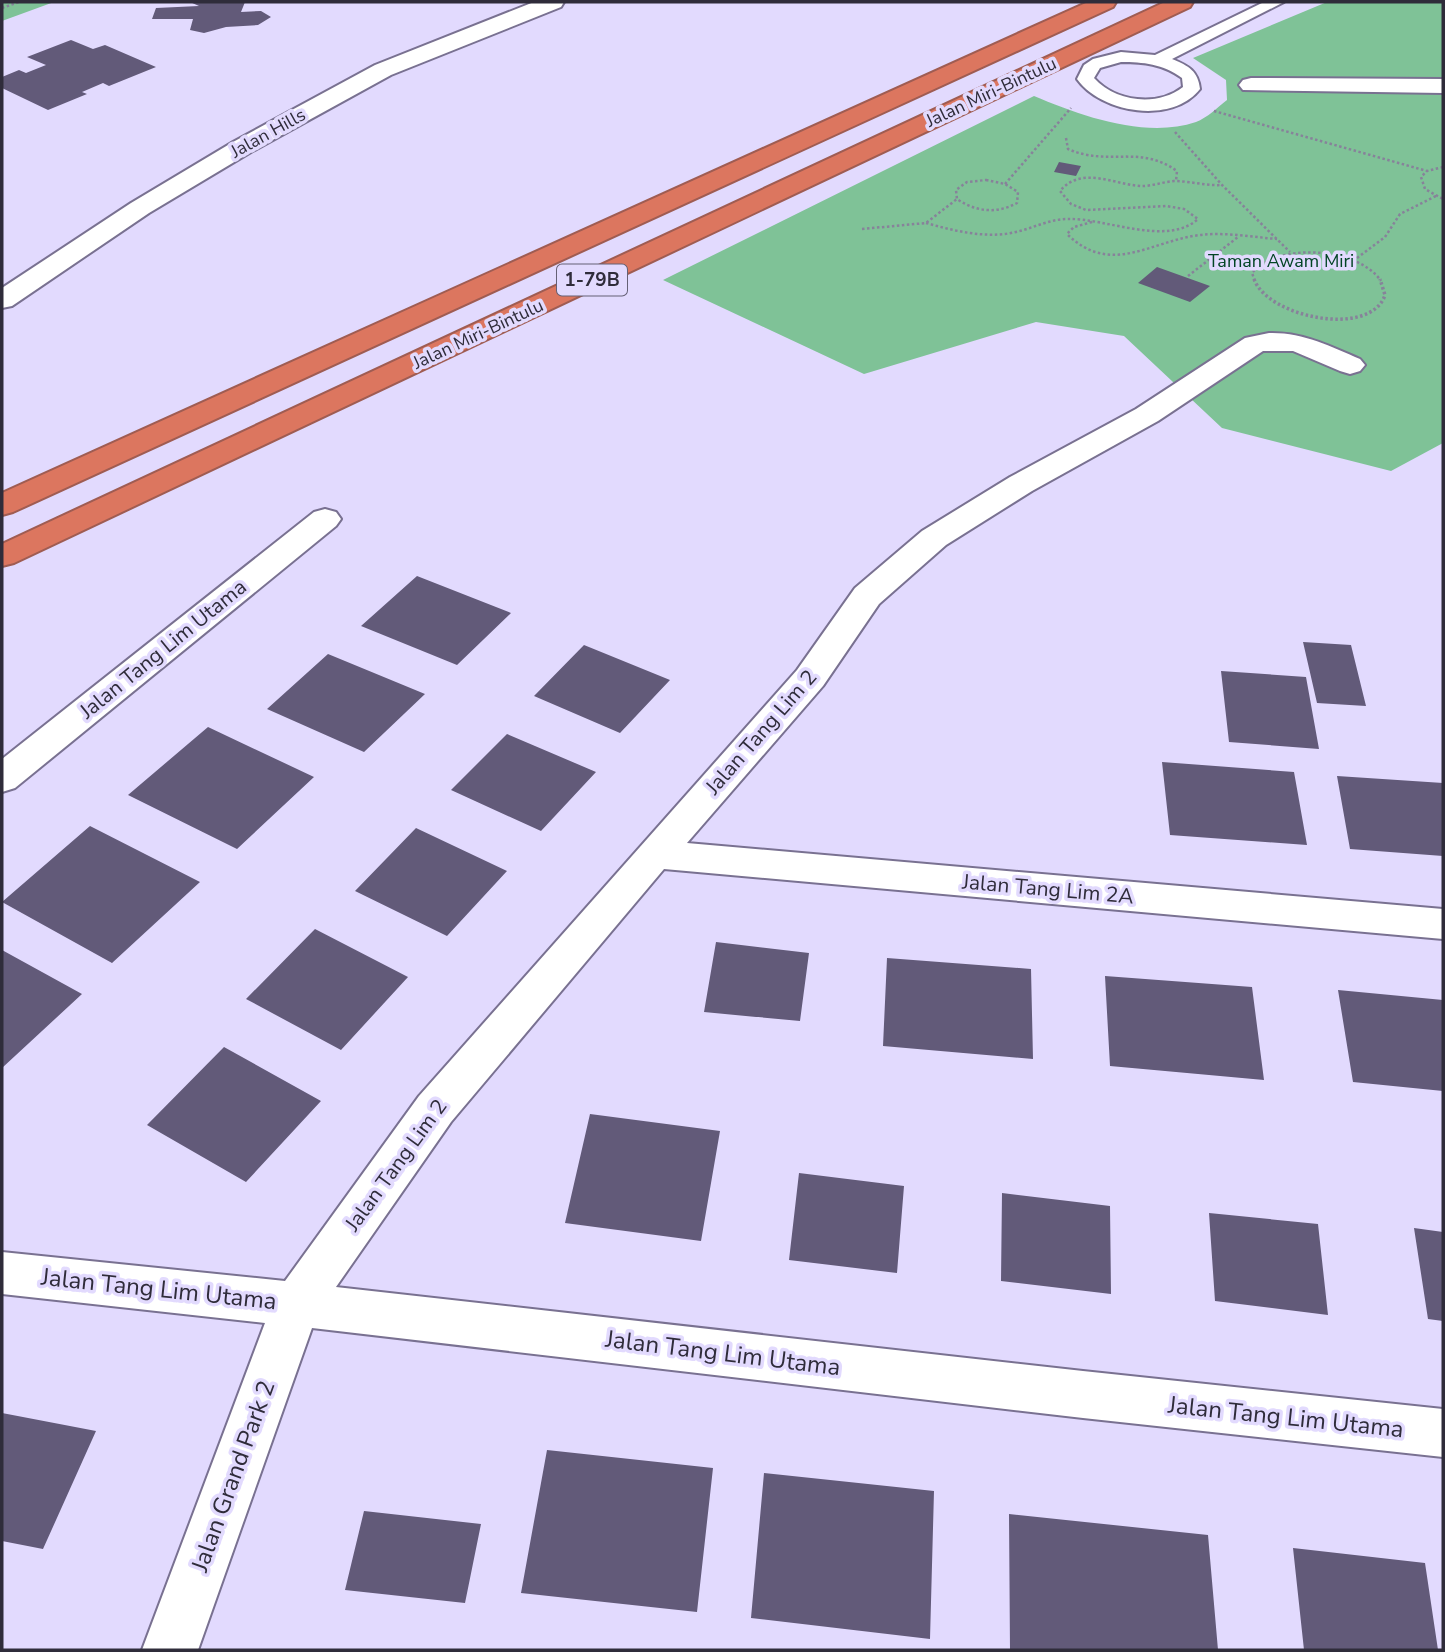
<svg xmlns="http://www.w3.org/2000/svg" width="1445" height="1652" viewBox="0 0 1445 1652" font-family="'Nunito Sans',sans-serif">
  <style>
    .green { fill: #7fc297 }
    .building { fill: #625a79 }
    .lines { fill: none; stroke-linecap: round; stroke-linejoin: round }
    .lane-casing { stroke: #797191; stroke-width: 4 }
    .street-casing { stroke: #797191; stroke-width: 4 }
    .highway-casing { stroke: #9f5c52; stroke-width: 4 }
    .path-far1 { stroke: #87829a; stroke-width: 2.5; stroke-dasharray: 2.5 2.5; stroke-linecap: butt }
    .path { stroke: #87829a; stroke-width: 3.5; stroke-dasharray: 2.5 2.5; stroke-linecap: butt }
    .lane { fill: #fff; fill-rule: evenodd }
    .street { fill: #fff; fill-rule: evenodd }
    .highway { fill: #dc765f; fill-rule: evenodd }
    .labels { text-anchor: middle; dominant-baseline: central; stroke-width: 7; stroke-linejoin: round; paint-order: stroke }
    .far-street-label { font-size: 18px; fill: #2f2c3a; stroke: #e2dafe }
    .far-park-label { font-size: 18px; fill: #024424; stroke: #e2dafe }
    .shield { fill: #e2dafe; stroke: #656075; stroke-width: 2 }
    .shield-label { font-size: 19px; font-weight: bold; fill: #2f2c3a }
    .street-label { font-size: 21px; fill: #2f2c3a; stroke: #e2dafe }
    .near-street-label { font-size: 24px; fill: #2f2c3a; stroke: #e2dafe }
  </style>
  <rect width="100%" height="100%" fill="#e2dafe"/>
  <path class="green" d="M2,2H54L2,21Z
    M1327,2H1443V443L1391,471L1222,428L1124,336L1036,322L864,374L663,280L1034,96C1081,116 1146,139 1196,122C1207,118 1218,107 1227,100L1226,80L1193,58Z"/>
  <path class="building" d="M190,2H245L241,12L261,11L271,17L258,25L226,27L204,33L190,30L193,19H152L156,8L199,6Z
    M71,40L93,49L105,45L156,67L109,86L103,83L82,92L87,94L48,110L2,88V77L19,70L26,73L46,65L27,57Z
    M1059,162L1081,166L1076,176L1054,172Z
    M1157,267L1210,286L1190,302L1138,283Z
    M417,576L511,613L457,665L361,626Z
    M1303,642L1351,645L1366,706L1317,703Z
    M584,645L670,680L620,733L534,696Z
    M328,654L425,694L364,752L267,709Z
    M1221,671L1306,677L1319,749L1229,742Z
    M208,727L314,777L237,849L128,795Z
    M507,734L596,772L541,831L451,790Z
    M1162,762L1294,772L1307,845L1170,835Z
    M1337,776L1443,783V856L1350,849Z
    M90,826L200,882L112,963L2,902Z
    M416,828L507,871L447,936L355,891Z
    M315,929L408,977L341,1050L246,999Z
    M716,942L809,953L800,1021L704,1012Z
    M2,950L82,994L2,1068Z
    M887,958L1031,969L1033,1059L883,1046Z
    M1105,976L1252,987L1264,1080L1110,1066Z
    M1338,990L1443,1000V1091L1353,1082Z
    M224,1047L321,1101L246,1182L147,1125Z
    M590,1114L720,1131L701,1241L565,1223Z
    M799,1173L904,1186L897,1273L789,1260Z
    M1002,1193L1110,1206L1111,1294L1001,1281Z
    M1209,1213L1318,1224L1328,1315L1215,1301Z
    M1414,1228L1443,1232V1321L1428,1319Z
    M2,1413L96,1431L43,1549L2,1541Z
    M547,1450L713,1468L697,1612L521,1593Z
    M764,1473L934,1491L930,1639L751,1618Z
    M364,1511L481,1524L465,1603L345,1590Z
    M1009,1514L1208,1535L1218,1650H1010Z
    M1293,1548L1425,1563L1438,1650H1304Z"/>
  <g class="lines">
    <defs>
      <path id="lane" d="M1264,2H1284L1172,59C1189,66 1198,71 1200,89C1172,125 1101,113 1077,79L1084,65L1093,59L1121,52L1155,55ZM1121,62C1143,62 1163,64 1182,78L1183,87C1157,107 1116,102 1094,78L1100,68Z"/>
      <path id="street" d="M534,2H564L561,7L391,75L251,152L149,213L12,306L2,308V288L131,203L233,142L375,65Z
        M1251,78L1443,79V93L1243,90L1239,85L1243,80Z
        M1269,333C1302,332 1330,346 1360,359L1365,365L1360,371L1350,374L1340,371L1293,351H1263L1158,421L1032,491L946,545L879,604L823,686L687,843L1443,909V939L664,869L451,1122L336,1287L1083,1371L1443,1409V1457L1083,1418L312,1328L198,1650H142L265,1323L2,1294V1252L285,1281L419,1096L797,670L855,588L922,531L1010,477L1136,409L1245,338Z
        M325,509L336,512L341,519L336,526L15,788L2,792V759L314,512Z"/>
      <path id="highway" d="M1088,2H1116L1113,7L13,512L2,515V493Z
        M1165,2H1193L1190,7L14,563L2,566V544Z"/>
    </defs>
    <use href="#lane" class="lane-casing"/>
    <use href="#street" class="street-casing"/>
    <use href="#highway" class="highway-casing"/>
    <path class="path-far1" d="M2,8L19,2
      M1214,111L1427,171
      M1175,132L1222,185L1290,252
      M1066,138L1068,149C1109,167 1139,144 1177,171L1176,181
      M1443,167L1427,171L1421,177L1425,189L1443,199
      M986,180L1005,184L1018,192L1017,203C997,214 976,212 957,199L956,190L967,182Z
      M1005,184L1071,108
      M1092,222L1074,227L1067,234C1111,277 1150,241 1200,235C1225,232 1252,237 1277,239
      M926,223C955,231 986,239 1016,232C1033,228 1050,219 1068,219C1106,218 1167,247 1198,219L1184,209L1166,206L1086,210L1071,204L1060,191C1082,165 1114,185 1142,186C1152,186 1163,182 1174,181C1190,181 1206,186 1222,185
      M862,229L926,223L957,199
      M1353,261L1385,237L1400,214L1436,196
      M1188,276L1238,237
      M1255,281L1252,273C1278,242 1358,247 1381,281"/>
    <path class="path" d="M1254,279C1268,318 1371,338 1385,295L1380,279"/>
    <use href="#lane" class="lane"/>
    <use href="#street" class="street"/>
    <use href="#highway" class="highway"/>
  </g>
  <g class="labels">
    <g class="far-street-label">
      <text transform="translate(991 92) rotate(-25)">Jalan Miri-Bintulu</text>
      <text transform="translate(268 133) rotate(-29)">Jalan Hills</text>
      <text transform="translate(478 334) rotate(-25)">Jalan Miri-Bintulu</text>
    </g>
    <g class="far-park-label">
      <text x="1281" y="261">Taman Awam Miri</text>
    </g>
    <rect class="shield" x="557" y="264.5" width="70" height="31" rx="5"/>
    <g class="shield-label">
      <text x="592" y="280">1-79B</text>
    </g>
    <g class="street-label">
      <text transform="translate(163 649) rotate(-39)">Jalan Tang Lim Utama</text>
      <text transform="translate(761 732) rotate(-49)">Jalan Tang Lim 2</text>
      <text transform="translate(1048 889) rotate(5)">Jalan Tang Lim 2A</text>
      <text transform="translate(396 1165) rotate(-54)">Jalan Tang Lim 2</text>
    </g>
    <g class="near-street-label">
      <text transform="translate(159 1289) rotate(6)">Jalan Tang Lim Utama</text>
      <text transform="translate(723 1353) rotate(7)">Jalan Tang Lim Utama</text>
      <text transform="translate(1286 1417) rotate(6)">Jalan Tang Lim Utama</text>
      <text transform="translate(233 1476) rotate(-70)">Jalan Grand Park 2</text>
    </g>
  </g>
  <rect width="1445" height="1652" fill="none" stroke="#2f2c3a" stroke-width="7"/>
</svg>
